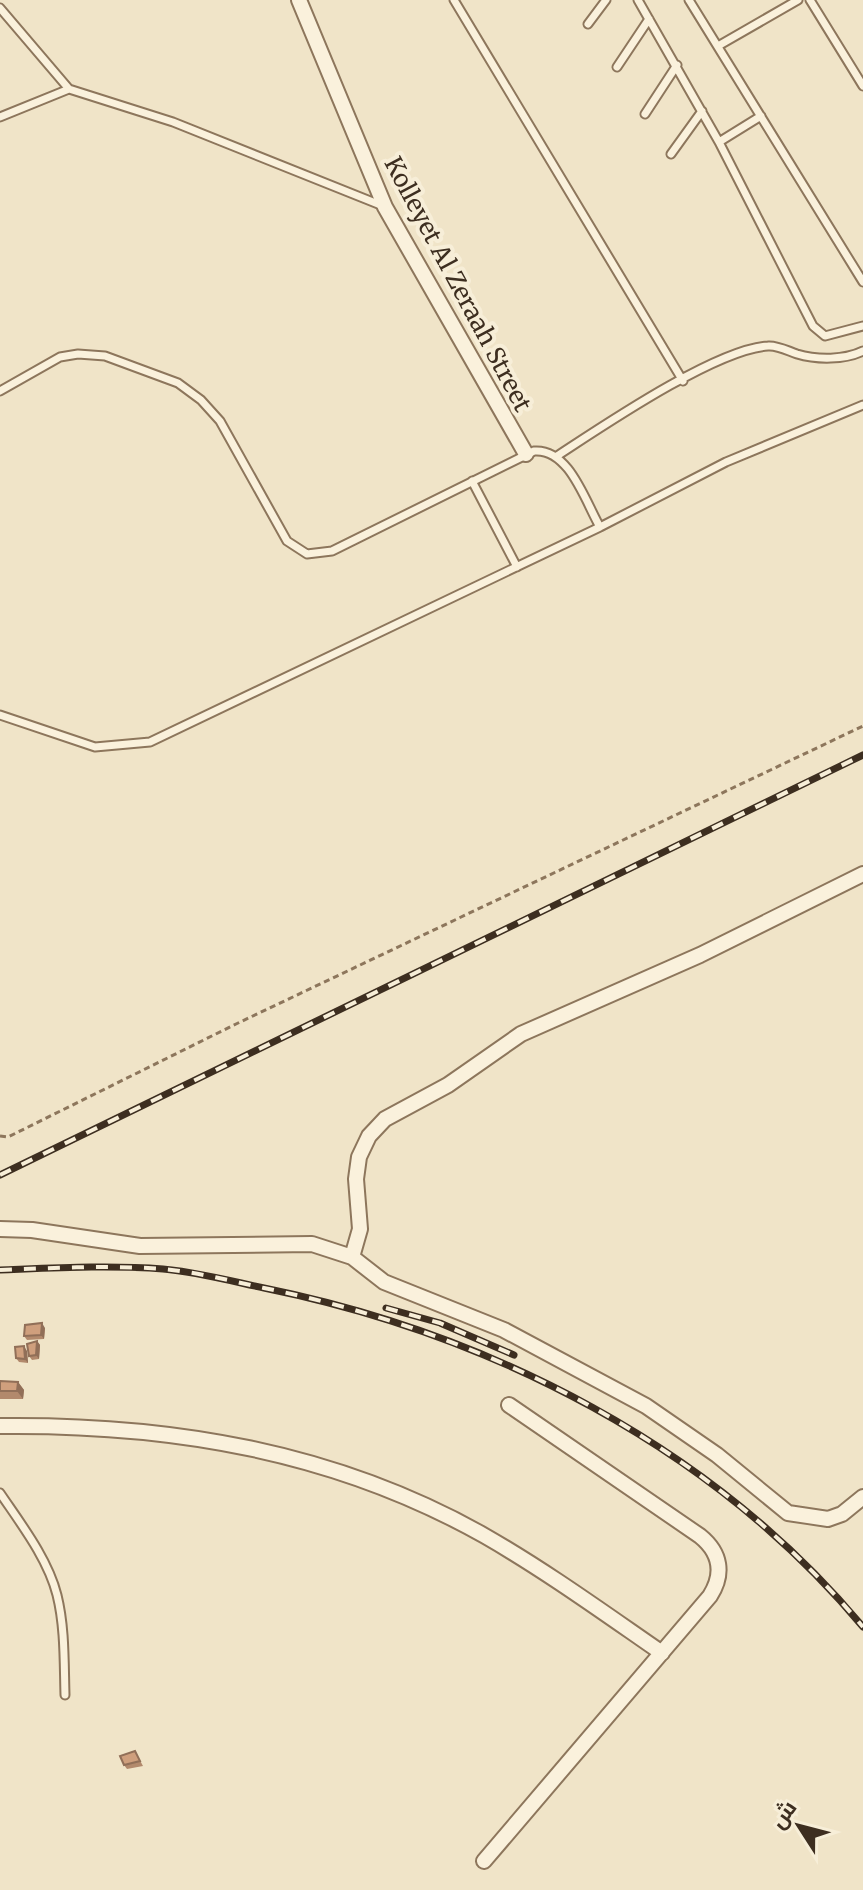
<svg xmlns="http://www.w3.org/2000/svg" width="863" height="1890" viewBox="0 0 863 1890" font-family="Merriweather,Cairo,serif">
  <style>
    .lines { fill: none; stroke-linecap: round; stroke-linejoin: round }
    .lane-casing { stroke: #8d765c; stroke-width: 11 }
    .street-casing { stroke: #8d765c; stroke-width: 18 }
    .path { stroke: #8d765c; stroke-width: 3; stroke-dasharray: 6 4; stroke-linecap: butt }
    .lane { stroke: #faf1dc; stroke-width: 7 }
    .street { stroke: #faf1dc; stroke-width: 14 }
    .rail-casing { stroke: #3d2e20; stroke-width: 7 }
    .rail { stroke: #f7eed8; stroke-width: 4; stroke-dasharray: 12; stroke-linecap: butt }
    .wall { fill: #b2896c }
    .shaded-wall { fill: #916f58 }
    .building { fill: #cf9f7d; stroke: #916f58; stroke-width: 2 }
    .labels { text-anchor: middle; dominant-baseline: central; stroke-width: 8; stroke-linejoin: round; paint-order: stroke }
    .street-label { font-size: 24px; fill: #3d2e20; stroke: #f7eed8 }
  </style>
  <rect width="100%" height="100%" fill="#f0e4c8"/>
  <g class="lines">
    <defs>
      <path id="lane" d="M454,0L683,381
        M638,0L719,142L813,326L825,336L863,326
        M689,0L863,282
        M810,0L863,86
        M0,8L69,89
        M588,24L606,0
        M718,46L798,0
        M617,67L649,19
        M645,114L677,65
        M0,117L69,89L173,122L383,206
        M719,142L761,116
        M671,154L702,111
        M0,391L60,357L78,354L105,356L178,383L201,400L220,421L287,541L307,554L332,551L534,451C569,448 585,501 600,527
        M557,456C603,426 716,349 768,346C777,345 788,351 797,354C817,360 845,360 863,351
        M472,481L517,567
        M0,715L95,747L150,742L600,527L726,462L863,405
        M0,1493C21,1524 48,1559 57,1595C65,1627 64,1662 65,1695"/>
      <path id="street" d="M299,0L385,207L526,454
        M0,1229L32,1230L140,1246L312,1244L352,1257L384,1282L504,1330L646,1406L717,1455L788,1513L828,1519L842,1514L863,1497
        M352,1257L360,1229L356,1179L359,1157L369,1136L385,1119L448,1085L521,1034L700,955L863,874
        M0,1426C170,1424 335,1451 485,1536C546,1571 604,1613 662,1653
        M484,1861L710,1596C724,1574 721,1553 700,1536L509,1405"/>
    </defs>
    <use href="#lane" class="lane-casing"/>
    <use href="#street" class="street-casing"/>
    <path class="path" d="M0,1136L8,1137L236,1024L863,726"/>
    <use href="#lane" class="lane"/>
    <use href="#street" class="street"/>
    <defs>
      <path id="rail" d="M0,1175L863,755
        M0,1270C54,1268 109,1265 163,1269C197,1272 231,1281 264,1288C491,1334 713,1447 863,1627
        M386,1308L440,1323L514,1355"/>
    </defs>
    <use href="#rail" class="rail-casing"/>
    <use href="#rail" class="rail"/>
  </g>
  <path class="wall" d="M45,1328L44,1339L27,1340L24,1336Z
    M37,1341L40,1345L39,1359L32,1360L29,1356Z
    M27,1351L28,1363L19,1362L16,1358Z
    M0,1381L18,1382L24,1390L23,1399H0Z
    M135,1751L143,1766L127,1769L124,1765Z"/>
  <path class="shaded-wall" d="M42,1323L45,1328L44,1339L41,1335Z
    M37,1341L40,1345L39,1359L36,1355Z
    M24,1346L27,1351L28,1363L25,1359Z
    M18,1382L24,1390L23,1399L17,1391Z"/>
  <path class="building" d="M42,1323L41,1335L24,1336L25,1325Z
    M37,1341L36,1355L29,1356L27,1344Z
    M24,1346L25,1359L16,1358L15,1347Z
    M0,1381L18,1382L17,1391H0Z
    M135,1751L140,1761L124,1765L120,1756Z"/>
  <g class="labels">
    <g class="street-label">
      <text transform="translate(458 284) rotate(62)">Kolleyet Al Zeraah Street</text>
    </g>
  </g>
  <g transform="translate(799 1826) rotate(306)" stroke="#f7eed8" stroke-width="6" paint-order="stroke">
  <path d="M0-6L14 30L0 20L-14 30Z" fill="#3d2e20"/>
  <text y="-12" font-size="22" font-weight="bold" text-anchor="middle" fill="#3d2e20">ش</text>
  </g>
</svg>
